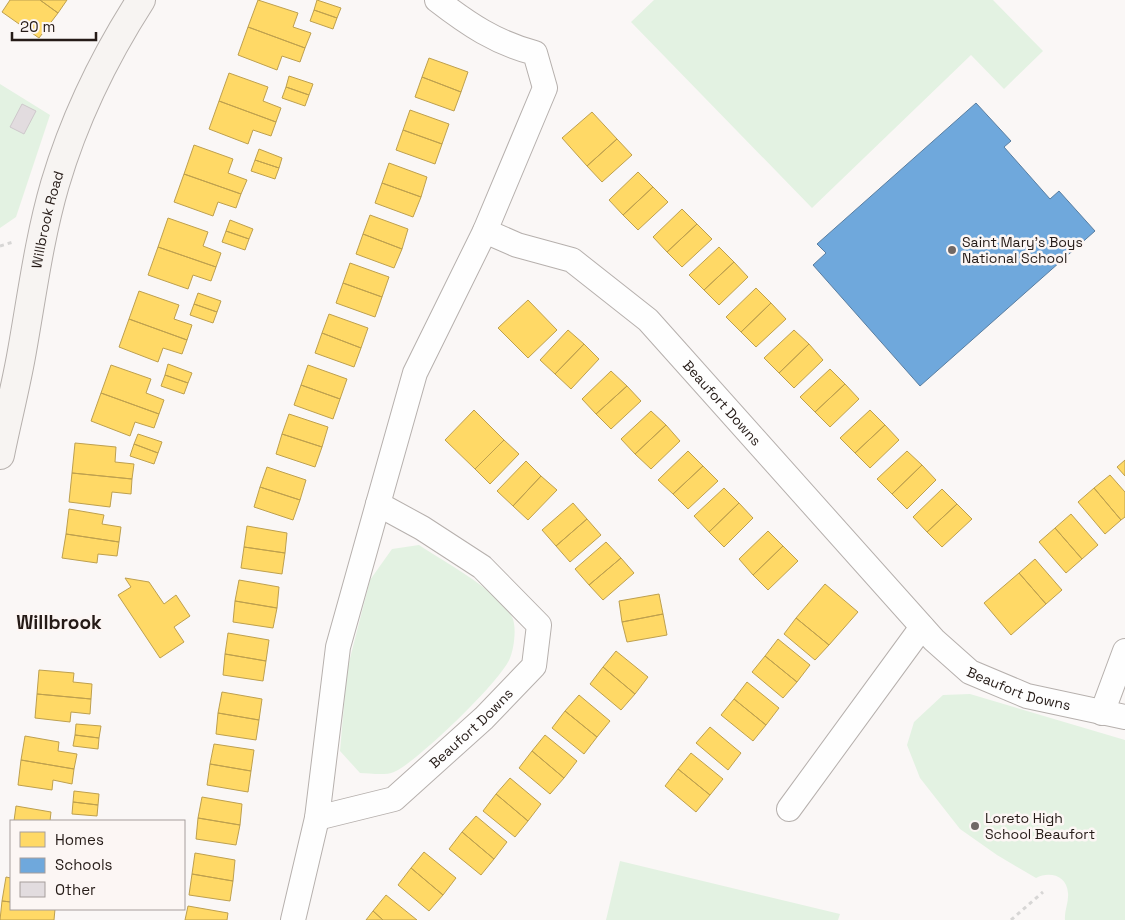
<svg xmlns="http://www.w3.org/2000/svg" width="1125" height="920" viewBox="0 0 1125 920" font-family="'Space Grotesk',sans-serif">
  <style>
    .green { fill: #e3f2e2 }
    .homes { fill: #ffd966; stroke: #bea04e }
    .schools { fill: #6fa8dc; stroke: #597ea1 }
    .building { fill: #e2dcdf; stroke: #cec8cb }
    .lines { fill: none; stroke-linecap: round; stroke-linejoin: round }
    .street-casing { stroke: #b6b0ad; stroke-width: 26 }
    .secondary-casing { stroke: #b6b0ad; stroke-width: 30 }
    .path { stroke: #d7d6d5; stroke-width: 3; stroke-dasharray: 4 4; stroke-linecap: butt }
    .street { stroke: #fefefe; stroke-width: 24 }
    .secondary { stroke: #f7f4f2; stroke-width: 28 }
    .poi-dot { fill: #706865; stroke: #fcf6f4; stroke-width: 2 }
    .labels { text-anchor: middle; dominant-baseline: central; stroke-width: 5; stroke-linejoin: round; paint-order: stroke }
    .street-label { font-size: 14px; fill: #251b17; stroke: #fcf6f4 }
    .poi-label { font-size: 14px; fill: #251b17; stroke: #fcf6f4; text-anchor: start }
    .district-label { font-size: 19px; font-weight: bold; fill: #251b17; stroke: #fcf6f4 }
  </style>
  <rect width="100%" height="100%" fill="#faf7f6"/>
  <path class="green" d="M654,0H993L1043,51L1004,89L971,55L812,208L631,22Z
    M0,84L50,115L16,217L0,228Z
    M419,545C447,564 495,588 512,617C517,626 514,649 510,658C502,680 416,763 394,772C385,776 369,773 360,773L340,751L347,670L370,580L392,549Z
    M970,694L1125,740V920H1065C1064,911 1069,902 1068,893C1067,875 1049,871 1036,878L997,855L960,829L920,778L907,745L914,722L943,695Z
    M620,861L840,914L838,920H606Z"/>
  <path class="homes" d="M10,0H40L58,13L39,38L2,12Z
    M40,0H67L58,13Z
    M258,0L298,13L293,27L311,33L305,48L248,27Z
    M317,0L341,8L337,18L314,10Z
    M314,10L337,18L333,29L310,21Z
    M248,27L305,48L300,62L282,56L277,70L238,55Z
    M429,58L468,72L461,92L422,77Z
    M229,73L268,87L263,101L281,108L276,122L219,101Z
    M289,76L313,84L309,95L286,87Z
    M422,77L461,92L454,111L415,97Z
    M286,87L309,95L305,106L282,98Z
    M219,101L276,122L271,136L253,130L248,144L209,129Z
    M410,110L449,124L442,144L403,130Z
    M592,112L617,139L587,166L562,138Z
    M403,130L442,144L435,164L396,150Z
    M617,139L632,155L602,182L587,166Z
    M194,145L233,159L228,173L247,180L241,194L184,174Z
    M259,149L282,158L279,168L255,160Z
    M255,160L279,168L275,179L251,171Z
    M389,163L427,177L421,197L382,183Z
    M638,172L653,187L623,215L609,200Z
    M184,174L241,194L236,208L218,202L213,216L174,202Z
    M382,183L421,197L413,217L375,203Z
    M653,187L668,202L638,230L623,215Z
    M682,209L697,224L667,252L653,237Z
    M370,215L408,229L402,249L363,234Z
    M168,218L208,232L203,246L221,253L216,267L158,247Z
    M230,220L253,229L249,239L226,231Z
    M697,224L712,239L682,267L667,252Z
    M226,231L249,239L245,250L222,242Z
    M363,234L402,249L394,268L356,254Z
    M158,247L216,267L211,281L193,275L188,289L148,275Z
    M719,247L734,262L704,290L689,275Z
    M734,262L748,277L719,305L704,290Z
    M350,263L389,277L382,297L343,283Z
    M343,283L382,297L375,317L336,303Z
    M756,288L771,303L741,332L726,317Z
    M139,291L179,305L174,319L192,325L187,340L129,319Z
    M198,293L221,301L217,312L194,304Z
    M528,300L557,330L528,358L498,328Z
    M771,303L786,319L756,347L741,332Z
    M194,304L217,312L213,323L190,315Z
    M329,314L368,328L361,348L322,333Z
    M129,319L187,340L182,354L163,348L158,362L119,347Z
    M568,330L584,344L555,374L540,360Z
    M794,330L809,344L779,373L764,358Z
    M322,333L361,348L354,367L315,353Z
    M584,344L599,359L571,389L555,374Z
    M809,344L823,360L794,388L779,373Z
    M168,364L192,373L188,383L165,375Z
    M111,365L151,379L146,393L164,400L159,414L101,393Z
    M308,365L347,379L340,399L301,385Z
    M830,369L845,384L815,412L800,397Z
    M611,371L627,386L596,414L582,399Z
    M165,375L188,383L184,394L161,386Z
    M845,384L859,399L830,427L815,412Z
    M301,385L340,399L333,419L294,405Z
    M627,386L641,401L611,429L596,414Z
    M101,393L159,414L154,428L135,422L130,436L91,421Z
    M474,410L504,440L475,469L445,440Z
    M870,410L885,425L855,453L840,438Z
    M651,411L666,425L635,454L621,439Z
    M289,414L328,427L322,447L282,434Z
    M666,425L680,441L651,469L635,454Z
    M885,425L899,440L870,468L855,453Z
    M138,434L162,442L158,453L134,444Z
    M282,434L322,447L315,467L276,454Z
    M504,440L519,454L490,484L475,469Z
    M75,443L116,447L115,462L134,464L132,479L72,473Z
    M134,444L158,453L154,464L130,456Z
    M688,451L703,466L673,494L658,480Z
    M907,451L922,465L892,494L877,479Z
    M1125,460V476L1117,467Z
    M526,461L541,476L513,506L497,491Z
    M922,465L936,480L907,509L892,494Z
    M703,466L718,481L688,509L673,494Z
    M267,467L306,480L300,500L260,487Z
    M72,473L132,479L131,494L112,492L110,507L69,502Z
    M1110,475L1125,492V517L1121,520L1094,488Z
    M541,476L557,490L528,520L513,506Z
    M260,487L300,500L293,520L254,507Z
    M724,488L739,503L709,532L694,516Z
    M1094,488L1121,520L1105,534L1078,502Z
    M942,489L957,504L927,532L913,517Z
    M573,503L587,519L556,546L542,530Z
    M739,503L753,518L724,547L709,532Z
    M957,504L972,519L942,547L927,532Z
    M69,509L104,515L102,524L121,527L119,542L66,534Z
    M1071,514L1098,545L1082,559L1055,528Z
    M587,519L601,535L570,562L556,546Z
    M247,526L287,533L285,553L244,547Z
    M1055,528L1082,559L1066,573L1039,542Z
    M768,531L783,546L753,575L739,559Z
    M66,534L119,542L117,556L98,554L97,563L62,558Z
    M606,542L621,558L589,585L575,569Z
    M783,546L798,561L768,590L753,575Z
    M244,547L285,553L282,574L241,568Z
    M621,558L634,573L603,600L589,585Z
    M1035,559L1062,590L1046,604L1019,573Z
    M1019,573L1046,604L1011,635L984,603Z
    M125,578L149,582L164,604L176,595L190,616L174,627L184,642L160,658L118,595L131,587Z
    M239,580L279,587L277,608L235,601Z
    M825,584L858,612L829,645L796,618Z
    M659,594L663,614L622,622L619,601Z
    M235,601L277,608L273,628L233,622Z
    M663,614L667,635L627,642L622,622Z
    M796,618L829,645L815,660L784,634Z
    M228,633L269,640L266,661L225,654Z
    M778,639L810,665L797,682L765,656Z
    M616,651L648,677L635,694L603,667Z
    M225,654L266,661L263,681L223,675Z
    M765,656L797,682L783,698L752,672Z
    M603,667L635,694L621,710L590,684Z
    M39,670L74,673L73,682L92,684L91,699L37,694Z
    M747,682L779,708L766,725L734,699Z
    M222,692L262,699L259,720L218,713Z
    M37,694L91,699L90,714L71,712L70,722L35,718Z
    M579,695L610,721L597,737L565,711Z
    M734,699L766,725L753,741L721,715Z
    M565,711L597,737L584,754L552,728Z
    M218,713L259,720L256,740L216,734Z
    M76,724L101,726L99,738L75,735Z
    M710,727L741,753L728,770L696,743Z
    M75,735L99,738L98,749L73,746Z
    M545,735L577,761L564,778L532,751Z
    M25,736L59,742L58,751L77,754L74,769L21,760Z
    M214,744L254,750L251,771L210,764Z
    M532,751L564,778L550,794L519,768Z
    M691,753L723,779L710,795L678,769Z
    M21,760L74,769L72,784L53,780L52,790L18,785Z
    M210,764L251,771L248,792L207,785Z
    M678,769L710,795L696,812L665,786Z
    M510,778L541,804L528,821L496,794Z
    M74,791L99,794L98,805L73,802Z
    M496,794L528,821L515,837L483,811Z
    M202,797L242,804L240,825L198,818Z
    M73,802L98,805L97,816L72,814Z
    M16,806L51,812L50,821H14Z
    M476,816L507,842L494,859L462,832Z
    M198,818L240,825L236,845L196,839Z
    M462,832L494,859L481,875L449,849Z
    M424,852L456,878L443,895L411,868Z
    M195,853L235,860L233,881L192,874Z
    M411,868L443,895L429,911L398,885Z
    M192,874L233,881L230,901L189,895Z
    M6,877L11,878V902L2,901Z
    M386,895L417,920H383L373,911Z
    M2,901L11,902V909H55L54,920H0Z
    M188,906L228,913L227,920H185Z
    M373,911L383,920H366Z"/>
  <path class="schools" d="M976,103L1011,141L1004,147L1050,199L1059,191L1095,231L920,386L813,265L826,253L817,244Z"/>
  <path class="building" d="M22,104L36,111L24,134L10,127Z"/>
  <g class="lines">
    <defs>
      <g id="street">
        <path id="s1" d="M485,231L517,245L572,260L648,320L934,640L970,672L1027,696L1125,717"/>
        <path d="M1102,713L1125,651"/>
        <path d="M789,809L922,627"/>
        <path id="s2" d="M317,818L394,799L484,718L534,666L539,625L482,567L422,528L378,504"/>
        <path d="M293,920L317,818L338,647L378,504L415,373L485,231L545,88L535,53C496,43 468,24 437,0"/>
      </g>
      <g id="secondary">
        <path id="s3" d="M0,455C7,420 16,386 22,351C32,295 39,239 55,184C74,120 105,56 141,0"/>
      </g>
    </defs>
    <use href="#street" class="street-casing"/>
    <use href="#secondary" class="secondary-casing"/>
    <path class="path" d="M0,246L13,242
      M1011,920L1043,892"/>
    <use href="#street" class="street"/>
    <use href="#secondary" class="secondary"/>
  </g>
  <g class="poi-dot">
    <circle cx="952" cy="250" r="5"/>
    <circle cx="975" cy="826" r="5"/>
  </g>
  <g class="labels">
    <g class="street-label">
      <text stroke="none"><textPath href="#s3" startOffset="240">Willbrook Road</textPath></text>
      <text stroke="none"><textPath href="#s1" startOffset="300">Beaufort Downs</textPath></text>
      <text stroke="none"><textPath href="#s1" startOffset="718">Beaufort Downs</textPath></text>
      <text stroke="none"><textPath href="#s2" startOffset="184">Beaufort Downs</textPath></text>
    </g>
    <g class="poi-label">
      <text x="962" y="242">Saint Mary's Boys<tspan x="962" dy="16">National School</tspan></text>
      <text x="985" y="818">Loreto High<tspan x="985" dy="16">School Beaufort</tspan></text>
    </g>
    <g class="district-label">
      <text x="59" y="622">Willbrook</text>
    </g>
  </g>
  <rect x="10" y="820" width="175" height="90" fill="#fcf6f4" stroke="#a69e9c"/>
  <rect x="20" y="832" width="25" height="15" fill="#ffd966" stroke="#a69e9c"/>
  <text x="55" y="845" font-size="15" fill="#251b17">Homes</text>
  <rect x="20" y="858" width="25" height="15" fill="#6fa8dc" stroke="#a69e9c"/>
  <text x="55" y="870" font-size="15" fill="#251b17">Schools</text>
  <rect x="20" y="882" width="25" height="15" fill="#e2dcdf" stroke="#a69e9c"/>
  <text x="55" y="895" font-size="15" fill="#251b17">Other</text>
  <path d="M12 32v8h84v-8" fill="none" stroke="#251b17" stroke-width="2.5"/>
  <text x="20" y="32" font-size="15" fill="#251b17" stroke="#fcf6f4" stroke-width="4" paint-order="stroke">20 m</text>
</svg>
